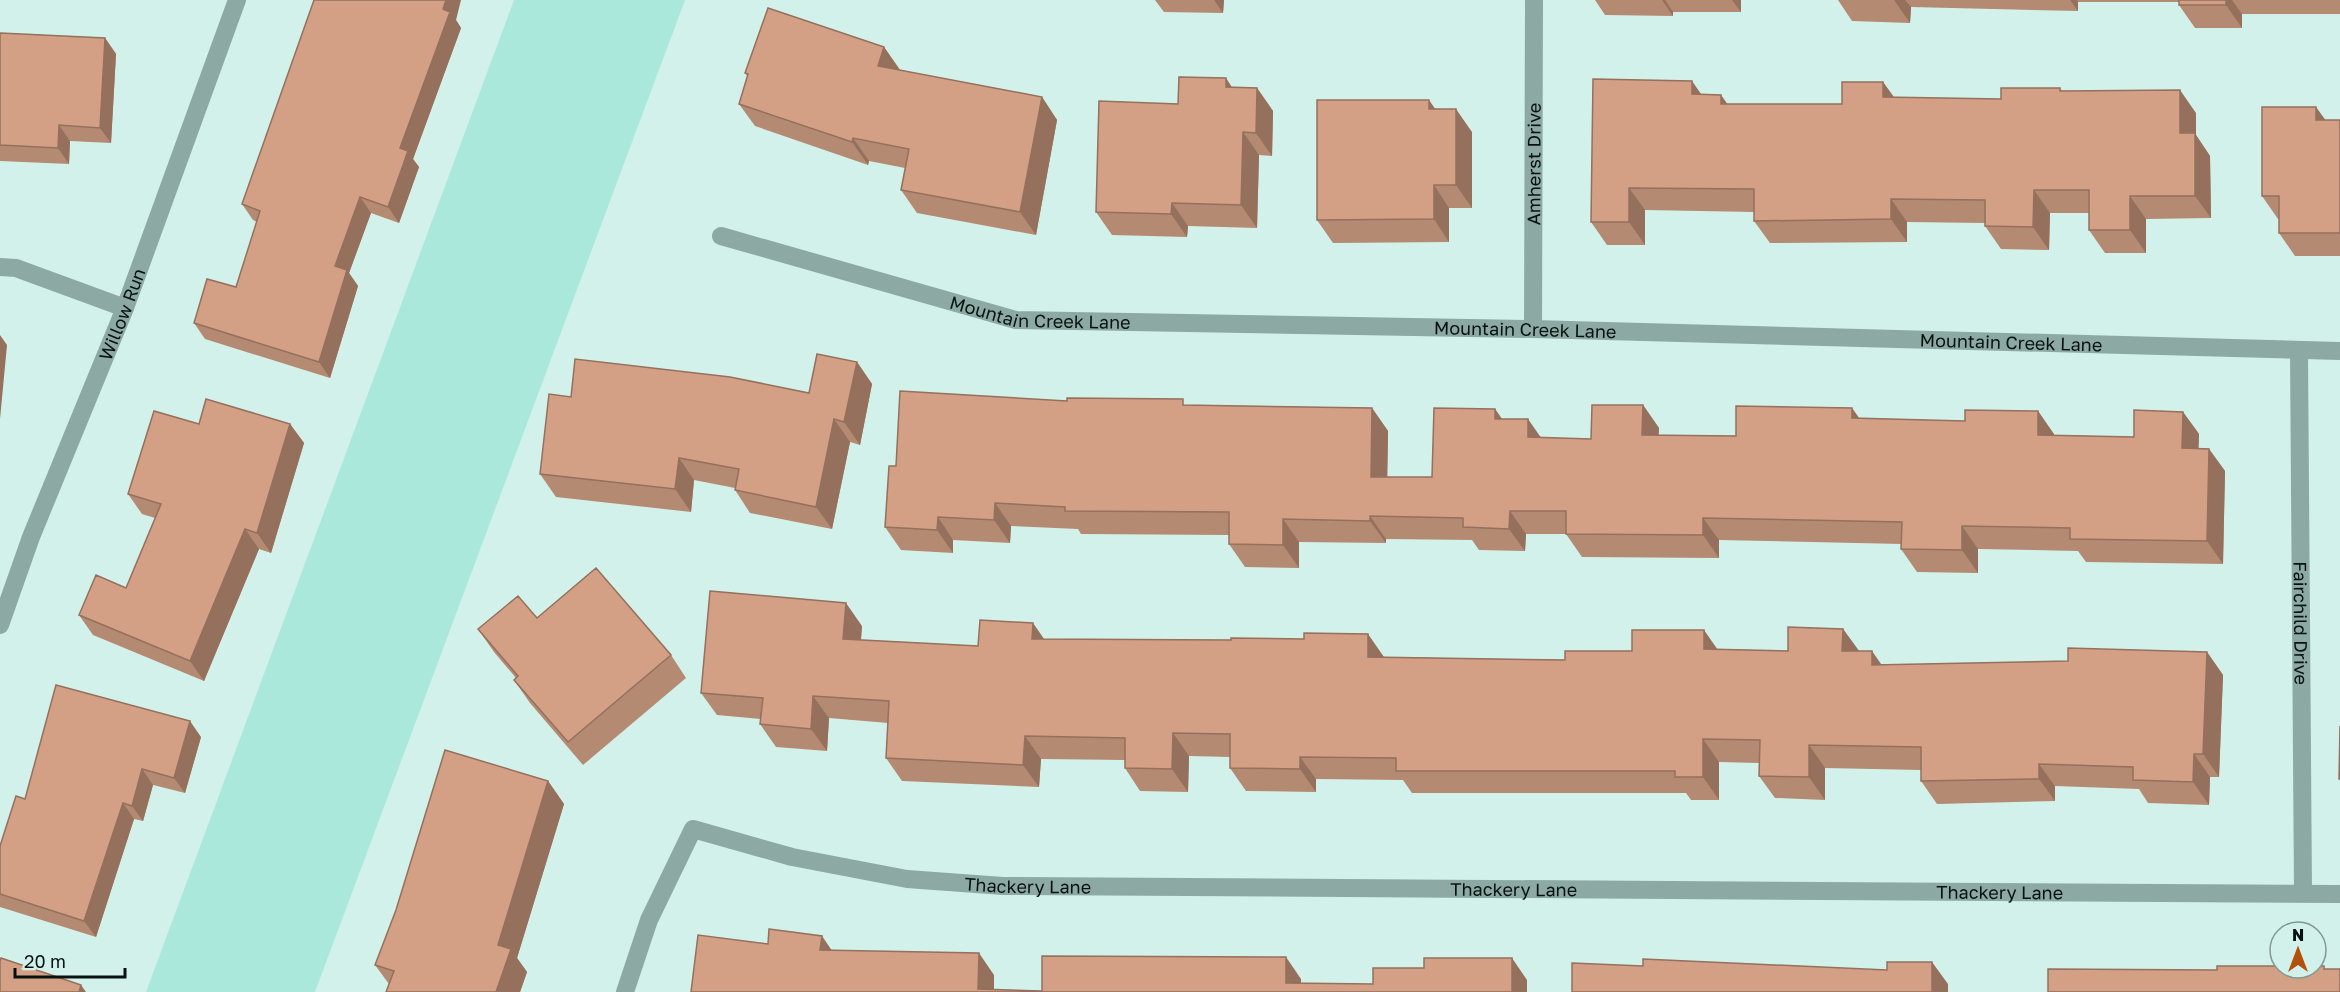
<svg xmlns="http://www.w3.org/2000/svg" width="2340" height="992" viewBox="0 0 2340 992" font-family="'Golos Text',sans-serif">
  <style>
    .green { fill: #abe8dc }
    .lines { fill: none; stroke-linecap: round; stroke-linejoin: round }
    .minor { stroke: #8da9a3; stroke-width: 18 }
    .wall { fill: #b58a72 }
    .shaded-wall { fill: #94705d }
    .building { fill: #d3a085; stroke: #94705d; stroke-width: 1.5 }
    .labels { text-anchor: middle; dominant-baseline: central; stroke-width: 4.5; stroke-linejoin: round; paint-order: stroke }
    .street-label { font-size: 18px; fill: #071210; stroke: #d3f1eb }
  </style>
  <rect width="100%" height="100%" fill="#d3f1eb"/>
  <path class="green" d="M514,0H685L315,992H146Z"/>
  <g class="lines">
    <g class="minor">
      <path id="s1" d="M721,236L1016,320L1533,329L2340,351"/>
      <path d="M0,267L16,268L125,308"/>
      <path id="s2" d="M1533,329L1534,0"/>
      <path id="s3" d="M2299,351L2303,893"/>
      <path id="s4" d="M0,625L31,537L125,308L237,0"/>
      <path id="s5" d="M625,992L649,920L693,829L792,857L907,879L1003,886L2340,894"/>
    </g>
  </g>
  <path class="wall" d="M1155,0H1224L1223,13L1164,12Z
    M1595,0H1741V12H1673V16L1605,15Z
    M1821,0H2340V14H2242V28H2195L2179,5V2H2078V11L1911,7L1910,23L1852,21L1838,0Z
    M456,20L461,28L413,159L419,167L399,223L371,213L349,273L358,286L330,378L205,339L194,323L236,287L257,222L253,220L242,204Z
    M0,33L105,38L116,54L111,143L70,141L69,164L0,161Z
    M884,47L900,70L1042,97L1057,120L1036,235L917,213L901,190L905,168L869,161L868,165L755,126L739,104L748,77L745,73Z
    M1883,82L1894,98L2001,99L2060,88L2062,91L2196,113V135L2210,156L2211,218L2146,219V253H2105L2089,230V213H2050L2049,250L2001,249L1985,226V223L1907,222V242L1770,243L1754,221V212L1645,210V245H1607L1591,222L1702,95H1721L1727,104H1842Z
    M1232,87L1257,88L1273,111L1272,156L1259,155L1257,228L1188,226L1187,237L1112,235L1096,212L1178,104Z
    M1436,109L1472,132V208H1449V242L1333,243L1317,220Z
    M2325,120H2340V256H2295L2279,233V219H2278L2262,196Z
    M857,362L872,384L860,445L850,442L832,529L750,513L735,490V488L694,480L691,512L556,497L540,474L571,397L809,393Z
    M1067,401L1188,405L1372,408L1388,431L1387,477H1432L1495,409L1502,419L1541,438L1591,439L1643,405L1659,428L1658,435L1736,436L1852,408L1859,418L1965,421L2038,411L2054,435L2134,437L2183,412L2199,434L2198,448L2209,449L2225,471L2223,564L2086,562L2078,551L1978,549V573L1917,572L1901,549L1902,544L1719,540V558L1582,557L1566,534H1526L1525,551L1479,550L1472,540L1386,539V543L1299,542V568L1245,567L1229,544V535L1081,534L1078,529L1011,526L1010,543L953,540V553L901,550L885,527L896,466Z
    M199,424H290L304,443L271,553L259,549L204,681L93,635L79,615L126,588L155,518L142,514L128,494Z
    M537,618L671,655L686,678L583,765L530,703L514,680L516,678L494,652L478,629Z
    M862,626L861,640L978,646L1044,639L1384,657L1565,660L1632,651L1717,649L1788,651L1843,629L1859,651L1882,665L2068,661L2207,652L2223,675L2219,777H2210L2209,805L2148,803L2139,789L2055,786V801L1937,804L1921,781V770L1825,768V800L1775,798L1759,776V763L1719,762V800H1691L1686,793H1412L1403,780L1316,779V792L1246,791L1230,768V757L1189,756L1188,792L1140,791L1125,768V760L1041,759L1039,787L902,781L886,758L888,723L829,718L827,751L776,747L760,724L761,719L717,715L701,693Z
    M201,737L185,793L153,785L143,821L134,819L96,937L0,907V846Z
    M548,781L564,804L517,958L527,972L520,992H386L389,984L375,965Z"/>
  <path class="shaded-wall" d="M446,0H461L456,20L461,28L413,159L419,167L399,223L388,207L400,148Z
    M1214,0H1224L1223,13Z
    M1662,0H1665L1673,12V16Z
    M1732,0H1741V12Z
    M1894,0H1905L1911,7L1910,23Z
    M2070,0H2077L2078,2V11Z
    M2226,0H2232L2242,14V28L2226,5Z
    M105,38L116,54L111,143L100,128Z
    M884,47L900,70L878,66Z
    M1226,78L1241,101L1226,87Z
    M1692,81L1708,104L1692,94Z
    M1883,82L1899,104L1883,97Z
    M1257,88L1273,111L1272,156L1256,133Z
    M2180,90L2196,113V135L2210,156L2211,218L2195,196L2180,133Z
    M1721,95L1737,118L1721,104Z
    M1042,97L1057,120L1036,235L1020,212Z
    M1429,100L1445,123L1429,109Z
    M2316,107L2332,129L2316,120Z
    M1456,109L1472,132V208L1456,185Z
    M59,125L70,141L69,164L58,148Z
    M1243,132L1259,155L1257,228L1241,205Z
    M853,138L869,161L868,165L852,142Z
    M1434,185L1449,208V242L1434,219Z
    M1629,188L1645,210V245L1629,222Z
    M2034,190L2050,213L2049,250L2033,227Z
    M2130,196L2146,219V253L2130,230Z
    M360,197L371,213L349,273L358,286L330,378L319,362L335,266Z
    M1891,199L1907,222V242L1891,219Z
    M1172,203L1188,226L1187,237L1171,214Z
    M0,335L7,345L0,419Z
    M857,362L872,384L860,445L844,422Z
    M1643,405L1659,428L1658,458L1642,435Z
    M1372,408L1388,431L1387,500L1371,477Z
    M1852,408L1868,431L1852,418Z
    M1495,409L1511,432L1495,419Z
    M2038,411L2054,434V457L2038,435Z
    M2183,412L2199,434L2198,471L2182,448Z
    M834,419L850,442L832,529L816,507Z
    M1528,419L1544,442L1528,437Z
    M290,424L304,443L271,553L257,533Z
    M2209,449L2225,471L2223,564L2207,541Z
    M679,458L694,480L691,512L675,489Z
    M995,503L1011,526L1010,543L994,520Z
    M1510,511L1526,534L1525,551L1509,529Z
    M1370,516L1386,539V543L1370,521Z
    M938,517L953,540V553L937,530Z
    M1703,518L1719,540V558L1703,535Z
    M1283,519L1299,542V568L1283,545Z
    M1962,526L1978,549V573L1962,550Z
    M245,529L259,549L204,681L190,661Z
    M846,603L862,626L859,662L843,639Z
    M1033,623L1049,646L1032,639Z
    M1843,629L1859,651H1842Z
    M1704,630L1720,653L1704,649Z
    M1368,634L1384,657H1368Z
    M1872,651L1888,674L1872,665Z
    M2207,652L2223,675L2219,777L2203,754Z
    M813,696L829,718L827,751L811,729Z
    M190,721L201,737L185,793L174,778Z
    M1173,733L1189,756L1188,792L1172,769Z
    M1025,736L1041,759L1039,787L1023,765Z
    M1703,739L1719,762V800L1703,777Z
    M1809,745L1825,768V800L1809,777Z
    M2194,754L2210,777L2209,805L2193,782Z
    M1300,757L1316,779V792L1300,769Z
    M2039,764L2055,786V801L2039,779Z
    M142,769L153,785L143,821L132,806Z
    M548,781L564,804L517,958L527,972L520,992H496L498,945Z
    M123,803L134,819L96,937L84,921Z
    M822,936L837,958L820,950Z
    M979,953L994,975V992L978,989Z
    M1286,957L1301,979V992L1286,983Z
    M1512,958L1527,980V992H1512Z
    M1932,962L1948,984V992H1932Z
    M81,985L86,992H79Z"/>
  <path class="building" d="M314,0H446L443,9L450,12L400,148L408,151L388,207L360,197L335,266L347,270L319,362L194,323L207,279L236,287L260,211L242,204Z
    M2179,0H2226V5H2179Z
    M768,8L884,47L878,66L1042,97L1020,212L901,190L909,149L853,138L852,142L739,104L748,74L745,73Z
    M0,33L105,38L100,128L59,125L58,148L0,145Z
    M1179,77L1226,78V87L1257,88L1256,133L1243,132L1241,205L1172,203L1171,214L1096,212L1099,101L1178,104Z
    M1593,79L1692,81V94L1721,95V104H1842V82H1883V97L2001,99V88H2060V91L2180,90V133H2195V196H2130V230H2089V190H2034L2033,227L1985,226V200L1891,199V219L1754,221V189L1629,188V222H1591Z
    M1317,100H1429V109H1456V185H1434V219L1317,220Z
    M2262,107H2316V120H2340V233H2279V196H2262Z
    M817,354L857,362L844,422L834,419L816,507L735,490L739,469L679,458L675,489L540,474L549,394L571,397L575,359L730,377L809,393Z
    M900,391L1067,401V398L1183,399V405L1372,408L1371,477H1432L1434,408L1495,409V419H1528V437L1591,439L1592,405H1643L1642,435L1736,436V406L1852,408V418L1965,421V410L2038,411V435L2134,437V410L2183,412L2182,448L2209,449L2207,541L2070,539V528L1962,526V550L1901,549L1902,522L1703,518V535L1566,534V511H1510L1509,529L1463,527V518L1370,516V521L1283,519V545L1229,544V512L1065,511V507L995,503L994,520L938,517L937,530L885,527L889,466H896Z
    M206,399L290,424L257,533L245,529L190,661L79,615L96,575L126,588L161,504L128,494L154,411L199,424Z
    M596,568L671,655L568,742L514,680L518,676L478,629L518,596L537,618Z
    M710,591L846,603L843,639L978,646L980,620L1033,623L1032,639L1231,640V638L1304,639V633L1368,634V657L1565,660V651H1632V630H1704V649L1788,651V627L1843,629L1842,651H1872V665L2068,661V648L2207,652L2203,754H2194L2193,782L2133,780V767L2039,764V779L1921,781V747L1809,745V777L1759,776L1760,740L1703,739V777H1675V771H1396V758L1300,757V769L1230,768V734L1173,733L1172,769L1125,768V738L1025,736L1023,765L886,758L889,701L813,696L811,729L760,724L763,698L701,693Z
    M56,685L190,721L174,778L142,769L132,806L123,803L84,921L0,894V846L16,796L25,799Z
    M2340,726V779H2339Z
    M445,750L548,781L498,945L511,949L496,992H386L394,971L375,965L396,910Z
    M769,929L822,936L820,950L979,953L978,989L1042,991V956L1286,957V983L1373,984V968H1424V958H1512V992H691L698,935L768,944Z
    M1,958L81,985L79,992H0V961Z
    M1643,959L1887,970V962H1932V992H1572V963L1643,966Z
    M2217,966H2280V968H2316V966H2324V969H2340V992H2048V969L2217,970Z"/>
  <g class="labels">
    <g class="street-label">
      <text stroke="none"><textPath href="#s2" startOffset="165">Amherst Drive</textPath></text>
      <text stroke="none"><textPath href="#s1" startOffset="330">Mountain Creek Lane</textPath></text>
      <text stroke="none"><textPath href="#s4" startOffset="334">Willow Run</textPath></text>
      <text stroke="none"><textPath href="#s1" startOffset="816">Mountain Creek Lane</textPath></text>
      <text stroke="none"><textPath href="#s1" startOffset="1302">Mountain Creek Lane</textPath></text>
      <text stroke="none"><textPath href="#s3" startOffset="272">Fairchild Drive</textPath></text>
      <text stroke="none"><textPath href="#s5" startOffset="518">Thackery Lane</textPath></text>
      <text stroke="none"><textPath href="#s5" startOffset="1004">Thackery Lane</textPath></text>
      <text stroke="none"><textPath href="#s5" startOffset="1490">Thackery Lane</textPath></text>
    </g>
  </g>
  <g transform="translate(2298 950)"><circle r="28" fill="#d3f1eb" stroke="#819893" stroke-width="1.5"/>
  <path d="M0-4.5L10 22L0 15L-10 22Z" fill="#b2510c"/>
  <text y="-9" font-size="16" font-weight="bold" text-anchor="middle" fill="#071210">N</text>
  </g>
  <path d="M15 968v9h110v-9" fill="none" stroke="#071210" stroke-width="3"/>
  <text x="24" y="968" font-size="18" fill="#071210" stroke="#d3f1eb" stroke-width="4.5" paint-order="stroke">20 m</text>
</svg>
